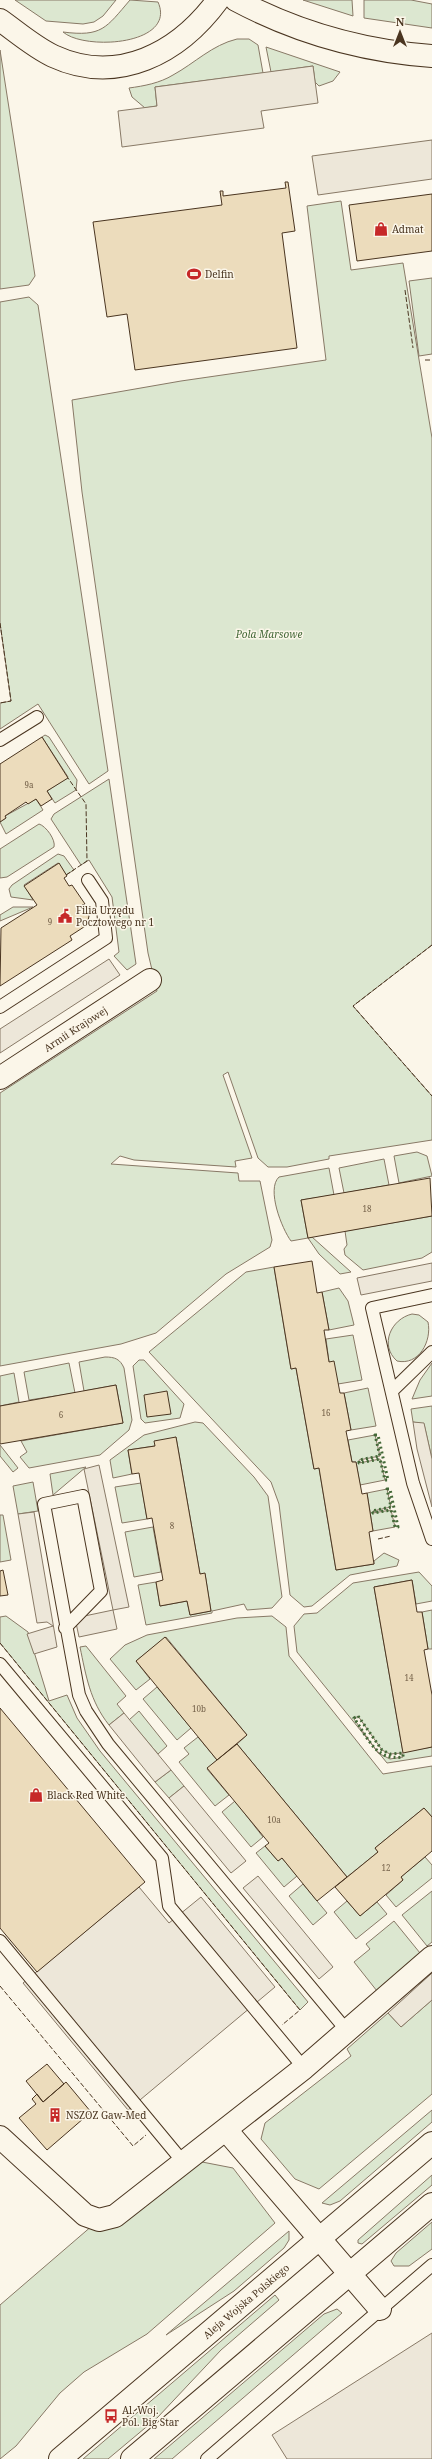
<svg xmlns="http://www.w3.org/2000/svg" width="432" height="2459" viewBox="0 0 432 2459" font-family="'Noto Serif',serif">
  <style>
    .green { fill: #dce7d0; stroke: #887966; fill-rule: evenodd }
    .parking { fill: #ede7d9; stroke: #887966 }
    .building { fill: #ecdcbc; stroke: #4a3520 }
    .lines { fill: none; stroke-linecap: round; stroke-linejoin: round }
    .lane-casing { stroke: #4a3520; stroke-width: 14 }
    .street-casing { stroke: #4a3520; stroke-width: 24 }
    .secondary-casing { stroke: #4a3520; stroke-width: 24 }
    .primary-casing { stroke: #4a3520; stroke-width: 24 }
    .lane { stroke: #fbf6e9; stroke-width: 12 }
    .street { stroke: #fbf6e9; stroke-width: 22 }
    .secondary { stroke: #fbf6e9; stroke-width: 22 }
    .primary { stroke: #fbf6e9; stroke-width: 22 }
    .hedge { stroke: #436837; stroke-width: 3; stroke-dasharray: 2 3; stroke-linecap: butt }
    .fence { stroke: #4a3520; stroke-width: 1; stroke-dasharray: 5 2; stroke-linecap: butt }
    .labels { text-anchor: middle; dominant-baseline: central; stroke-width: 3; stroke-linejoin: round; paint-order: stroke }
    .number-label { font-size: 8px; fill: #725f47 }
    .poi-label { font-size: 10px; fill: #4a3520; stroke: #fbf6e9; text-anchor: start }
    .park-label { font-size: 10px; font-style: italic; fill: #436837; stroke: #fbf6e9 }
    .street-label { font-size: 10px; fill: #4a3520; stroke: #fbf6e9 }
  </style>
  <rect width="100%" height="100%" fill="#fbf6e9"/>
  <path class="green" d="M15,0H116L103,16L94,22L83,24L46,21Z
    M130,0L158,2C177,45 85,51 63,32C102,37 106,28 130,0Z
    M303,0H352L353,16Z
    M364,0H411L432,4V28L364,18Z
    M237,39H249L258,45L263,73L155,87L157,106L145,108L132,97L129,88C144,86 160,83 173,75C195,63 212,45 237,39Z
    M266,47L340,72L333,81L319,86L315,82L313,66L271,72Z
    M0,50L35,276L29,285L0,289Z
    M341,201L351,270L403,263L432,438V945L353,1006L432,1096V1140L329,1156V1159L287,1167H268L258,1158L228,1072L223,1075L252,1158L235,1161L236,1167L134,1160L120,1156L111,1164L238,1173L239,1181H260L272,1240L270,1247L226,1274L156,1333L121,1344L0,1366V1093L157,991L148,953L82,492L72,400L181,381L326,360L307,206Z
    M432,278V354L419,356L409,281Z
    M29,297L38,305L108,771L89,784L38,704L0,729V703L11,701L0,623V302Z
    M45,735L49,737L77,780L76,790L55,803L47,791L68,777L42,737Z
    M109,779L136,964L127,970L114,956L119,952L112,897L89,860L81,865L51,819L54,814Z
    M36,799L43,810L6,834L0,822L6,818L5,816Z
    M39,824C46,826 56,840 54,847L7,877L0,878V849Z
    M58,854L64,856L74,870L66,875L58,863L24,885L33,900L11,897L9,889L12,885Z
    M13,907H33L0,921V915Z
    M417,1152L427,1156L432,1176L399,1183L394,1156Z
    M384,1159L389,1185L344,1193L339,1168Z
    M329,1168L334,1195L301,1200L308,1238L312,1237L351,1272L340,1274L319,1254L308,1238L291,1241C282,1229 266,1189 279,1177Z
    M432,1216V1252L422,1258L363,1270L345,1255L344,1249L347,1245L345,1231Z
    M274,1267L291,1369L296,1368L314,1469L319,1468L336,1570L374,1564V1561L384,1553L399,1560L397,1566L350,1575L312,1606L304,1607L290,1595L279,1504L271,1482L149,1352L246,1272Z
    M339,1288L348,1301L354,1325L329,1330L322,1292Z
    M412,1314L419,1315L428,1322C432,1341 419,1366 397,1361C379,1345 391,1319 412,1314Z
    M353,1335L362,1380L338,1384L329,1362L326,1339Z
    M105,1357C115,1357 120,1359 124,1368L132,1420L129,1430L100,1455L29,1468L20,1457L27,1452L21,1441L123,1423L116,1385L84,1391L79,1362Z
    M139,1360H144L184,1404L180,1418L145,1423L141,1419L133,1366Z
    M69,1363L75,1393L29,1400L24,1372Z
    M432,1363V1396L412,1399L420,1380Z
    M14,1373L19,1402L0,1406V1376Z
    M368,1388L376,1426L351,1430L344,1393Z
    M432,1406V1459L424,1424L413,1422L411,1409Z
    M195,1422L203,1423L254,1477L268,1496L282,1597L272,1608L247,1610L244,1604L212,1611V1613L146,1625L138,1585L156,1582L160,1606L187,1601L190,1615L211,1611L205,1574H200L176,1437L155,1446L128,1450L132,1474L113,1478L110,1460L144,1435Z
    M375,1435L380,1456L359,1460V1463L380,1459L385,1480L360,1485L356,1462H352L348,1440Z
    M0,1445L18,1468L13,1472L0,1456Z
    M86,1467L53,1495L50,1474Z
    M33,1482L38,1511L18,1514L13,1486Z
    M141,1483L147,1519L122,1523L115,1487Z
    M387,1489L391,1507L373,1511V1513L391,1510L395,1527L373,1531L367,1493Z
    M0,1515H3L11,1560L0,1562Z
    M153,1527L161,1572L134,1577L125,1532Z
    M419,1572L432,1586V1601L416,1604L412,1580L374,1587L403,1752L432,1747V1756L387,1763L297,1652L294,1626L304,1614L317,1613L353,1583ZM358,1716L382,1750L390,1754L402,1753L403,1757L390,1759L378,1753L354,1719Z
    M432,1610V1649H428L422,1612Z
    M6,1616L28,1632L49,1701L67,1695L77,1718L100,1751L308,2002L300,2010L0,1643V1617Z
    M272,1616L286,1627L289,1656L383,1774L432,1766V1817L424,1808L375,1848L378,1852L347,1877L237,1744L247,1735L166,1637L136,1661L150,1679L136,1690L110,1659L125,1645L147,1635L237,1618Z
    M86,1646L126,1696L117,1704L124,1713L109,1725C90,1701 86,1676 80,1647Z
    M157,1687L191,1728L177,1740L143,1699Z
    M139,1711L167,1746L158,1754L129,1720Z
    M198,1737L217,1760L207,1769L229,1795L215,1806L179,1762L189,1754L184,1748Z
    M171,1770L184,1786L169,1798L155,1782Z
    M235,1801L263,1837L251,1847L222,1812Z
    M265,1846L278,1861L282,1858L297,1876L284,1887L256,1853Z
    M425,1857L432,1865V1878L396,1907L386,1895L403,1880L401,1877Z
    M303,1884L327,1913L313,1925L289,1896Z
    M432,1891V1942L427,1946L402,1915Z
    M347,1901L360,1916L377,1902L387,1914L356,1939L334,1912Z
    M394,1921L420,1953L377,1991L354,1962L370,1949L366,1944Z
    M432,2000V2094L319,2189L295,2179L261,2139L265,2123L351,2056L347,2049L388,2013L401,2027Z
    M432,2110V2122L340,2201L330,2205L322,2203Z
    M197,2161L233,2168L275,2223L147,2334L84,2372L60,2393L16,2446L0,2459V2305L93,2225Z
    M432,2175V2185L362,2244L358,2243V2240Z
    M432,2222V2249L409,2266H394L391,2261L396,2253Z
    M289,2231V2240L284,2248L234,2291L166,2335Z
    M275,2295L279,2300L221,2350L157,2418L108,2459H83Z
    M337,2309L342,2313L172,2459H154L324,2314Z"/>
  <path class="parking" d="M313,66L318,103L261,111L264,128L122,147L118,111L157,106L155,87Z
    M432,140V179L318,195L312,156Z
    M109,959L120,975L0,1053V1029Z
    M432,1263V1281L361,1295L357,1278Z
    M413,1422L424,1423L432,1459V1507L417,1449Z
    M99,1465L129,1607L113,1610L117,1629L79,1637L75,1618L113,1610L84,1469Z
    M34,1512L57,1647L34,1654L27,1634L53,1626L47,1622L37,1623L18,1514Z
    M124,1713L171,1770L155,1782L109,1725Z
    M184,1786L246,1861L231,1873L169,1798Z
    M258,1876L333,1967L319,1979L243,1888Z
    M139,1887L169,1923L201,1897L275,1987L128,2110L23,1983Z
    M432,1973V2000L401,2027L388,2013Z
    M432,2333V2459H287L272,2435Z"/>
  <path class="building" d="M285,182H288L295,231L282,233L297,348L135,370L127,314L107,317L93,222L222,205L220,191H223V196L286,188Z
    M432,194V251L357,261L349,205Z
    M42,737L68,778L47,791L52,799L41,806L36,799L28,804L26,802L5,816L6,818L0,822V764Z
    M59,863L67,876L64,878L69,886L72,885L85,904L82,905L89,916L87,925L70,936L72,940L0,986L1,928L37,905L24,886Z
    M430,1178L432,1216L308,1238L301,1200Z
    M312,1261L317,1293L322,1292L329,1330H324L329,1362L334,1361L340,1393H344L351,1430L346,1431L352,1462H356L362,1494L367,1493L373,1531L369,1532L374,1564L336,1570L319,1468L314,1469L296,1368L291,1369L274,1267Z
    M116,1385L123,1423L0,1444V1406Z
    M167,1391L171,1414L147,1417L144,1395Z
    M176,1437L200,1574L205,1573L211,1611L190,1615L187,1601L160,1606L156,1582L163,1580L152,1518L147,1519L139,1473L132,1474L128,1450L155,1446L154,1441Z
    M3,1570L8,1595L0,1596V1571Z
    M412,1580L417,1612H422L428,1649L424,1650L432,1695V1747L403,1753L374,1587Z
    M165,1637L247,1735L217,1760L136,1661Z
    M0,1708L145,1882L37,1972L0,1928Z
    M237,1744L347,1877L317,1901L282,1858L278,1861L265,1846L269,1843L207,1768Z
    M424,1808L432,1817V1851L401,1877L403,1880L360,1916L335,1887L378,1852L375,1848Z
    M47,2064L64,2084L43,2102L26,2081Z
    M66,2082L91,2112L47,2150L19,2118L36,2104L32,2099L37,2094L43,2102Z"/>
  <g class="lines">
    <defs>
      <path id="lane" d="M0,740L37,717
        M0,1007L106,938L102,901L88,880
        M432,1295L372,1308L413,1483L432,1539
        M393,1390L432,1352
        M65,1628L101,1591L83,1496L44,1504L79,1695L86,1711L108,1744L348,2032
        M0,1664L162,1858L169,1906L304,2068
        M0,1941L184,2163
        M207,2459L432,2265"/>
      <g id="street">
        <path d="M0,20C17,32 34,47 53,56C118,86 179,53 218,0"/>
        <path id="s1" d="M0,1078L150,980"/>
        <path d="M226,2130L380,2309"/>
        <path d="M0,2137L85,2215L99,2220L115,2216L304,2068L432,1957"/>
      </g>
      <path id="secondary" d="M236,0C298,33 362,51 432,56"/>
      <g id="primary">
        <path id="s2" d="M60,2459L432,2143"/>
        <path d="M132,2459L432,2204"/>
      </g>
    </defs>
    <use href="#lane" class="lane-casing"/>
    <use href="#street" class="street-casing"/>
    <use href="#secondary" class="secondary-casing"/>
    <use href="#primary" class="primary-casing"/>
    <use href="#lane" class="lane"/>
    <use href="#street" class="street"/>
    <use href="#secondary" class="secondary"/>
    <use href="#primary" class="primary"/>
    <path class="hedge" d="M375,1435H378L388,1480H385L380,1459L359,1463V1460L380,1456Z
      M387,1489H390L398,1527H395L391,1510L373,1513L372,1511L391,1507Z
      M358,1716L382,1750L390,1754L403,1753V1757C375,1761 369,1739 354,1718Z"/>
    <path class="fence" d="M405,290L413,348
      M425,360H432
      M0,623L11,701L0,703
      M66,875L87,861L86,804L68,778
      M432,945L353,1006L432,1096
      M378,1539L391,1536
      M0,1643L300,2010L282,2025
      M0,1986L133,2146L146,2135"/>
  </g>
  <defs>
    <symbol id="shop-bare" viewBox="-9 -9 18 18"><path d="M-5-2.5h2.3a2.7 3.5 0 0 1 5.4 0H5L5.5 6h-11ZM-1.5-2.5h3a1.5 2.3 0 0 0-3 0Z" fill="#c62828" stroke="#fbf6e9" stroke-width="2.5" paint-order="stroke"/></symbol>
    <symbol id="stadium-bare" viewBox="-9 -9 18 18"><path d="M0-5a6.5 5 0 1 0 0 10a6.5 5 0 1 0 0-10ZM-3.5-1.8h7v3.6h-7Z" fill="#c62828" stroke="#fbf6e9" stroke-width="2.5" paint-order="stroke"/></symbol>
    <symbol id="civic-bare" viewBox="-9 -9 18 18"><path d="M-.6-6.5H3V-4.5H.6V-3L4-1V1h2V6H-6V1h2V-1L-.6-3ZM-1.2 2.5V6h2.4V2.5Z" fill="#c62828" stroke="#fbf6e9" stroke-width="2.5" paint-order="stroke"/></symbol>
    <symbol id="building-bare" viewBox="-9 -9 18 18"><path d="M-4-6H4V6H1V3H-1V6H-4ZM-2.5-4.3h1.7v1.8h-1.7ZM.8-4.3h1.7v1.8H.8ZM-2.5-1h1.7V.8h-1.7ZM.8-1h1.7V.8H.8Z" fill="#c62828" stroke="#fbf6e9" stroke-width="2.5" paint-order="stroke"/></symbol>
    <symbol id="bus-bare" viewBox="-9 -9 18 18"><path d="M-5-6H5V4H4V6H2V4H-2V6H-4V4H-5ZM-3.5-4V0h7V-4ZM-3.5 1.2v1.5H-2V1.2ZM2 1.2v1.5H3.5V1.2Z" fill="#c62828" stroke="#fbf6e9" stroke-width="2.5" paint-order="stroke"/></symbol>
  </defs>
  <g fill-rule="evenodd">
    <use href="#shop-bare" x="371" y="219" width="20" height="20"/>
    <use href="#stadium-bare" x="184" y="264" width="20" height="20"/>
    <use href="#civic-bare" x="55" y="906" width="20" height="20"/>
    <use href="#shop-bare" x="26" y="1785" width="20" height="20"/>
    <use href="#building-bare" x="45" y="2105" width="20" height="20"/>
    <use href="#bus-bare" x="101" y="2406" width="20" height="20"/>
  </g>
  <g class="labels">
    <g class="number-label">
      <text x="29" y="784">9a</text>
      <text x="50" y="921">9</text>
      <text x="367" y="1208">18</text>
      <text x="326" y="1412">16</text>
      <text x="61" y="1414">6</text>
      <text x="172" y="1525">8</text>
      <text x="409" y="1677">14</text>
      <text x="199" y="1708">10b</text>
      <text x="274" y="1819">10a</text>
      <text x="386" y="1867">12</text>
    </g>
    <g class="poi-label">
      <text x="392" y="229">Admat</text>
      <text x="205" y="274">Delfin</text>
      <text x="76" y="910">Filia Urzędu<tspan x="76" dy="12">Pocztowego nr 1</tspan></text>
      <text x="47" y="1795">Black Red White</text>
      <text x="66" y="2115">NSZOZ Gaw-Med</text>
      <text x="122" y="2410">Al. Woj.<tspan x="122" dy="12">Pol. Big Star</tspan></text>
    </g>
    <g class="park-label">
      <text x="269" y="634">Pola Marsowe</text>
    </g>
    <g class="street-label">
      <text stroke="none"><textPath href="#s1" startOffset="90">Armii Krajowej</textPath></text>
      <text stroke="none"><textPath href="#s2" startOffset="244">Aleja Wojska Polskiego</textPath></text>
    </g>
  </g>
  <g transform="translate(400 32)" stroke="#fbf6e9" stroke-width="3" paint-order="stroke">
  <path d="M0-3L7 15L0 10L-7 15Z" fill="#4a3520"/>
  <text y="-6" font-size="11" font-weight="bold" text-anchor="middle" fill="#4a3520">N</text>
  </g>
</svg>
